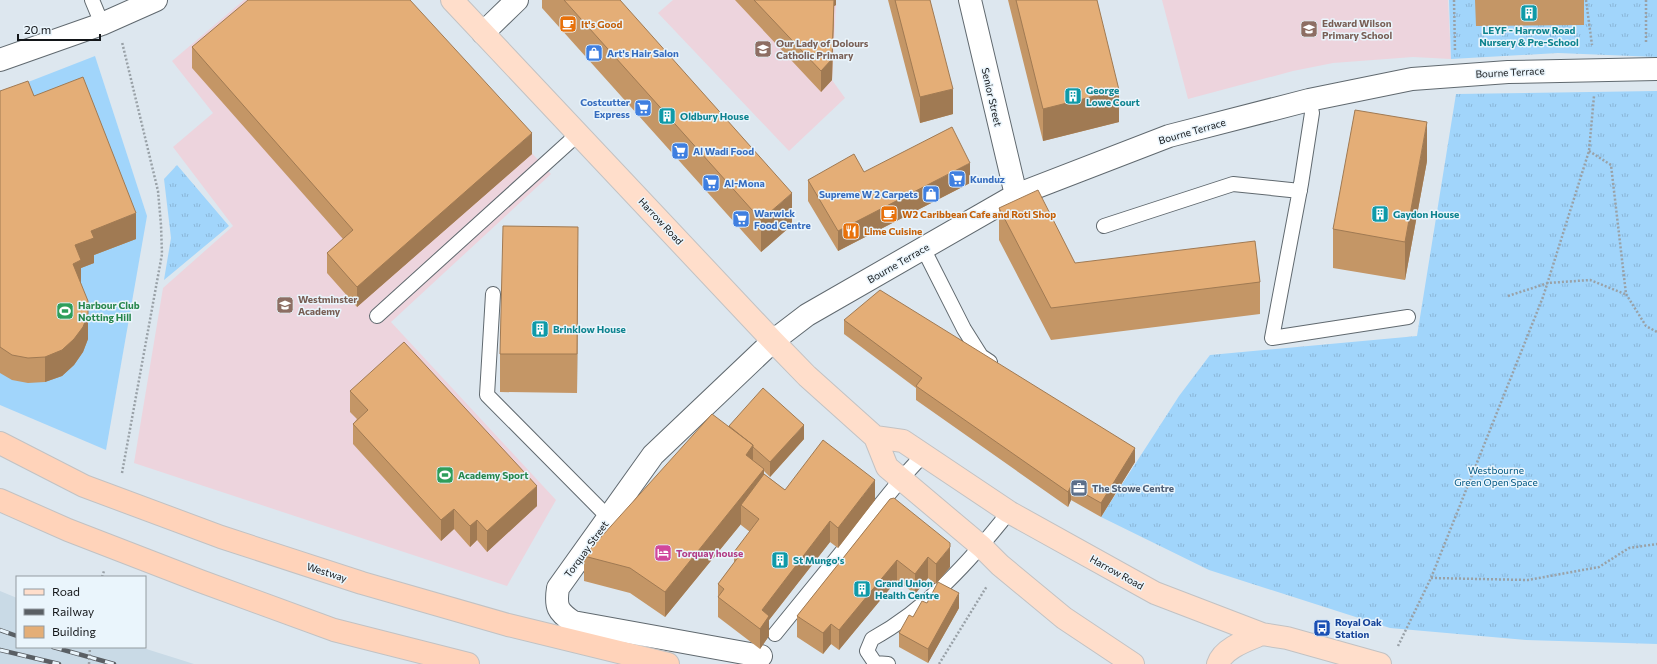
<svg xmlns="http://www.w3.org/2000/svg" width="1657" height="664" viewBox="0 0 1657 664" font-family="Commissioner,sans-serif">
  <style>
    .education { fill: #edd4dd }
    .built { fill: #c9dae6 }
    .grass { fill: url(#grass-tufts) }
    .garden { fill: #a1d5fb }
    .lines { fill: none; stroke-linecap: round; stroke-linejoin: round }
    .service-casing { stroke: #60696f; stroke-width: 16 }
    .minor-casing { stroke: #60696f; stroke-width: 24 }
    .primary-casing { stroke: #c2c2c3; stroke-width: 24 }
    .trunk-casing { stroke: #c2c2c3; stroke-width: 24 }
    .path { stroke: #99a1a7; stroke-width: 2.5; stroke-dasharray: 2 2; stroke-linecap: butt }
    .service { stroke: #fff; stroke-width: 14 }
    .minor { stroke: #fff; stroke-width: 22 }
    .primary { stroke: #ffdecb; stroke-width: 22 }
    .trunk { stroke: #ffd3ba; stroke-width: 22 }
    .rail-casing { stroke: #5a5f64; stroke-width: 4.5 }
    .rail { stroke: #eaf5fc; stroke-width: 3; stroke-dasharray: 9; stroke-linecap: butt }
    .path-bridge { stroke: #99a1a7; stroke-width: 2.5; stroke-dasharray: 2 2; stroke-linecap: butt }
    .wall { fill: #c49666 }
    .shaded-wall { fill: #a07a53 }
    .building { fill: #e4ae77; stroke: #a07a53 }
    .labels { text-anchor: middle; dominant-baseline: central; stroke-width: 3; stroke-linejoin: round; paint-order: stroke }
    .education-label { font-size: 10px; font-weight: bold; fill: #785e54; stroke: #eaf5fc; text-anchor: start }
    .food-label { font-size: 10px; font-weight: bold; fill: #c56008; stroke: #eaf5fc; text-anchor: start }
    .culture-label { font-size: 10px; font-weight: bold; fill: #0d838f; stroke: #eaf5fc; text-anchor: start }
    .shop-label { font-size: 10px; font-weight: bold; fill: #366cbe; stroke: #eaf5fc; text-anchor: start }
    .street-label { font-size: 10px; fill: #131619; stroke: #eaf5fc }
    .leisure-label { font-size: 10px; font-weight: bold; fill: #27864d; stroke: #eaf5fc; text-anchor: start }
    .park-label { font-size: 10px; fill: #015783; stroke: #eaf5fc }
    .service-label { font-size: 10px; font-weight: bold; fill: #4e5e75; stroke: #eaf5fc; text-anchor: start }
    .hotel-label { font-size: 10px; font-weight: bold; fill: #b23c85; stroke: #eaf5fc; text-anchor: start }
    .transit-label { font-size: 10px; font-weight: bold; fill: #164399; stroke: #eaf5fc; text-anchor: start }
  </style>
  <defs>
    <pattern id="grass-tufts" width="24" height="20" patternUnits="userSpaceOnUse"><rect width="24" height="20" fill="#a1d5fb"/><path d="M3 7l-1-3M5 7V3M7 7l1-3M15 17l-1-3M17 17v-4M19 17l1-3" fill="none" stroke="#8ab6d7"/></pattern>
  </defs>
  <rect width="100%" height="100%" fill="#dde7ef"/>
  <path class="education" d="M244,0H391L551,174L391,322L556,500L507,586L134,463L163,288L233,226L173,147L213,113L172,61Z
    M673,0H835L836,5L832,80L845,98L789,151L658,13Z
    M1162,0H1448L1451,59L1413,57L1333,63L1293,71L1188,99Z"/>
  <path class="built" d="M0,591L17,598V647H140L194,664H0Z"/>
  <path class="grass" d="M1449,0H1657V57L1558,53L1451,59Z
    M1657,91V644L1526,640L1390,628L1209,570L1101,517L1179,396L1210,355L1417,336L1456,94Z
    M177,165L229,226L164,280L171,238L164,179Z"/>
  <path class="garden" d="M95,56L147,216L106,450L0,405V93Z"/>
  <g class="lines">
    <defs>
      <path id="service" d="M92,0L102,24
        M1309,100L1312,113L1301,184L1272,338L1408,317
        M1104,226L1233,184L1300,191
        M923,248L964,329L981,356L990,362
        M493,294L487,395L609,518
        M377,316L578,134
        M775,634L902,478L923,455
        M888,664L875,663L867,651L872,639C927,609 971,560 1009,512"/>
      <path id="minor" d="M970,0L1016,195
        M483,33L517,0
        M0,60L102,24L156,0
        M761,656L573,622C558,612 555,607 558,588L653,455L773,341L807,315L1016,195L1169,136L1309,100L1412,79L1508,72L1657,69"/>
      <path id="primary" d="M452,0L773,341L807,376L875,437L887,467L982,547L1000,565L1064,618L1133,664
        M875,437L903,441L1009,512L1155,593L1262,634L1287,638L1380,664
        M1218,664C1223,648 1248,640 1262,634"/>
      <path id="trunk" d="M0,443L84,486L221,537L362,583L508,625L668,664
        M0,500L68,530L200,581L334,630L468,664"/>
    </defs>
    <use href="#service" class="service-casing"/>
    <use href="#minor" class="minor-casing"/>
    <use href="#primary" class="primary-casing"/>
    <use href="#trunk" class="trunk-casing"/>
    <path class="path" d="M1454,0L1455,51
      M1586,0L1592,45
      M1646,0V43
      M1589,151L1611,165L1626,294L1646,326L1657,332
      M1508,296L1548,283L1590,280L1625,294
      M122,473L162,254L161,225L158,191L122,42
      M102,577L104,571
      M1431,578L1528,580L1599,567L1629,548L1657,544
      M1398,646L1431,578L1543,297L1589,151L1594,96
      M939,664L987,586"/>
    <use href="#service" class="service"/>
    <use href="#minor" class="minor"/>
    <use href="#primary" class="primary"/>
    <use href="#trunk" class="trunk"/>
    <defs>
      <path id="rail" d="M0,630L17,636
        M53,647L114,664
        M0,650L59,664"/>
    </defs>
    <use href="#rail" class="rail-casing"/>
    <use href="#rail" class="rail"/>
    <path class="path-bridge" d="M89,664L90,647"/>
  </g>
  <path class="wall" d="M542,0H620L792,225L761,252L542,8Z
    M735,0H836V5L834,6L832,80L821,92Z
    M888,0H930L953,114L920,123Z
    M1008,0H1097L1119,122L1043,141Z
    M1475,0H1584V25L1476,26Z
    M192,47L532,154L357,307L327,273V253L343,239L192,68Z
    M0,91L34,96L136,239L94,255V263L81,268V283L88,339L83,352L74,365L62,376L45,382L28,383L12,380L0,373Z
    M1427,161L1405,280L1333,268V229Z
    M864,172L970,183L838,251L808,201V180Z
    M999,208L1075,263L1260,282V314L1051,340L999,240Z
    M578,265L577,393L500,392V354Z
    M844,320L1135,462L1101,517L1071,500L1068,507L916,400V388L844,334Z
    M350,391L537,506L487,552L477,540L470,547L454,529L441,541L353,444V424L357,419L350,412Z
    M729,426L804,439L770,477L764,471V474L785,490L875,500L838,548L830,542L769,620V636L760,649L718,617V584L734,563V552L750,532L741,525V524L665,617L630,593L584,581V556L729,427Z
    M890,499L950,567L936,584L928,578L915,594L897,580L839,650L831,644L823,654L797,637V616Z
    M927,603L959,608L928,663L899,647V633L913,617Z"/>
  <path class="shaded-wall" d="M828,0H836V5L834,6L832,80L821,92V71Z
    M953,89V114L920,123V97Z
    M1119,90V122L1043,141V109Z
    M1427,122V161L1405,280V242Z
    M532,133V154L357,307V287Z
    M970,163V183L838,251V231Z
    M792,193V225L761,252V220Z
    M136,213V239L94,255V263L81,268V285L73,264L75,245L91,231Z
    M578,227V265L577,393V354Z
    M88,314V339L83,352L74,365L62,376L45,382V357Z
    M804,425V439L770,477V462Z
    M753,445V470L746,455Z
    M1135,448V462L1101,517V503Z
    M764,469V494L741,505V524L665,617V592Z
    M875,480V500L838,548V528Z
    M537,486V506L487,552V531Z
    M1071,486V500L1068,507V492Z
    M454,509V529L441,541V520Z
    M477,520V540L470,547V526Z
    M830,521V542L769,620V636L760,649V629L762,610Z
    M950,547V567L936,584V564Z
    M928,557V578L915,594V574Z
    M897,560V580L839,650V630Z
    M959,593V608L928,663V649Z
    M831,624V644L823,654V633Z"/>
  <path class="building" d="M248,0H410L532,133L357,287L327,253L353,230L192,47Z
    M564,0H620L792,193L761,220Z
    M754,0H834L832,59L821,71Z
    M895,0H930L953,89L920,97Z
    M1016,0H1097L1119,90L1043,109Z
    M83,77L136,213L91,231L94,238L75,245L81,260L73,264L88,301V314L83,327L74,339L62,350L45,357L28,358L12,355L0,347V91L28,81L34,96Z
    M1355,110L1427,122L1405,242L1333,229Z
    M952,127L970,163L838,231L808,180L854,154L864,172Z
    M1038,190L1075,263L1255,241L1260,282L1051,308L999,208Z
    M503,226L578,227L577,354H500Z
    M880,290L1135,448L1101,503L1071,486L1068,492L916,386L922,378L844,320Z
    M404,342L537,486L487,531L477,520L470,526L454,509L441,520L353,424L368,410L350,391Z
    M763,388L804,425L770,462L753,447V445L739,434L729,426Z
    M712,414L753,445L746,455L764,469L665,592L630,568L584,556Z
    M823,440L875,480L838,528L830,521L762,610L769,616L760,629L718,597L724,589L718,584L739,556L734,552L759,519L741,505L764,474L785,490Z
    M894,498L950,543V547L936,564L928,557L915,574L897,560L839,630L831,624L823,633L797,616L890,499Z
    M938,582L959,593L928,649L899,633L909,615L913,617L922,601L927,603Z"/>
  <defs>
    <symbol id="building-square" viewBox="-11 -11 22 22"><rect x="-9" y="-9" width="18" height="18" rx="4" fill="#0f9aa8" stroke="#eaf5fc"/><path d="M-4-6H4V6H1V3H-1V6H-4ZM-2.5-4.3h1.7v1.8h-1.7ZM.8-4.3h1.7v1.8H.8ZM-2.5-1h1.7V.8h-1.7ZM.8-1h1.7V.8H.8Z" fill="#fff"/></symbol>
    <symbol id="cafe-square" viewBox="-11 -11 22 22"><rect x="-9" y="-9" width="18" height="18" rx="4" fill="#e8710a" stroke="#eaf5fc"/><path d="M-5.5-4.5H6V0H3Q3 3.5 0 3.5H-2.5Q-5.5 3.5-5.5 0ZM3-3.2v2h1.7v-2ZM-6 4.5H4V6H-6Z" fill="#fff"/></symbol>
    <symbol id="school-square" viewBox="-11 -11 22 22"><rect x="-9" y="-9" width="18" height="18" rx="4" fill="#8d6e63" stroke="#eaf5fc"/><path d="M0-5L7-2L0 1L-7-2ZM-4 1L0 2.5L4 1V4Q0 6-4 4Z" fill="#fff"/></symbol>
    <symbol id="shop-square" viewBox="-11 -11 22 22"><rect x="-9" y="-9" width="18" height="18" rx="4" fill="#3f7fe0" stroke="#eaf5fc"/><path d="M-5-2.5h2.3a2.7 3.5 0 0 1 5.4 0H5L5.5 6h-11ZM-1.5-2.5h3a1.5 2.3 0 0 0-3 0Z" fill="#fff"/></symbol>
    <symbol id="supermarket-square" viewBox="-11 -11 22 22"><rect x="-9" y="-9" width="18" height="18" rx="4" fill="#3f7fe0" stroke="#eaf5fc"/><path d="M-6-5.5h2.5l.6 2H6L4.5 2H-2.5L-4.4-4H-6ZM-1.5 3.2a1.3 1.3 0 1 0 .1 0ZM3 3.2a1.3 1.3 0 1 0 .1 0Z" fill="#fff"/></symbol>
    <symbol id="restaurant-square" viewBox="-11 -11 22 22"><rect x="-9" y="-9" width="18" height="18" rx="4" fill="#e8710a" stroke="#eaf5fc"/><path d="M-5-6h1v4h1v-4h1v4h1v-4h1v5L-1.5 .5V6h-2V.5L-5-1ZM5-6V6H3V1.5H1.5Q1.5-4 5-6Z" fill="#fff"/></symbol>
    <symbol id="stadium-square" viewBox="-11 -11 22 22"><rect x="-9" y="-9" width="18" height="18" rx="4" fill="#2e9e5b" stroke="#eaf5fc"/><path d="M0-5a6.5 5 0 1 0 0 10a6.5 5 0 1 0 0-10ZM-3.5-1.8h7v3.6h-7Z" fill="#fff"/></symbol>
    <symbol id="office-square" viewBox="-11 -11 22 22"><rect x="-9" y="-9" width="18" height="18" rx="4" fill="#5c6f8a" stroke="#eaf5fc"/><path d="M-6-3h4V-5.5h4V-3h4V5H-6ZM-1-4.5V-3h2v-1.5ZM-6 0V1H6V0Z" fill="#fff"/></symbol>
    <symbol id="hotel-square" viewBox="-11 -11 22 22"><rect x="-9" y="-9" width="18" height="18" rx="4" fill="#d1479c" stroke="#eaf5fc"/><path d="M-6-4.5h1.5V1H6V5H4.5V3h-9V5H-6ZM-4 0a1.8 1.8 0 1 1 3.6 0ZM.5 0V-2.5h3Q6-2.5 6 0Z" fill="#fff"/></symbol>
    <symbol id="bus-square" viewBox="-11 -11 22 22"><rect x="-9" y="-9" width="18" height="18" rx="4" fill="#1a4fb4" stroke="#eaf5fc"/><path d="M-5-6H5V4H4V6H2V4H-2V6H-4V4H-5ZM-3.5-4V0h7V-4ZM-3.5 1.2v1.5H-2V1.2ZM2 1.2v1.5H3.5V1.2Z" fill="#fff"/></symbol>
  </defs>
  <g fill-rule="evenodd">
    <use href="#building-square" x="1519" y="3" width="20" height="20"/>
    <use href="#cafe-square" x="558" y="14" width="20" height="20"/>
    <use href="#school-square" x="1299" y="19" width="20" height="20"/>
    <use href="#school-square" x="753" y="39" width="20" height="20"/>
    <use href="#shop-square" x="584" y="43" width="20" height="20"/>
    <use href="#building-square" x="1063" y="86" width="20" height="20"/>
    <use href="#supermarket-square" x="633" y="98" width="20" height="20"/>
    <use href="#building-square" x="657" y="106" width="20" height="20"/>
    <use href="#supermarket-square" x="670" y="141" width="20" height="20"/>
    <use href="#supermarket-square" x="947" y="169" width="20" height="20"/>
    <use href="#supermarket-square" x="701" y="173" width="20" height="20"/>
    <use href="#shop-square" x="921" y="184" width="20" height="20"/>
    <use href="#cafe-square" x="879" y="204" width="20" height="20"/>
    <use href="#building-square" x="1370" y="204" width="20" height="20"/>
    <use href="#supermarket-square" x="731" y="209" width="20" height="20"/>
    <use href="#restaurant-square" x="841" y="221" width="20" height="20"/>
    <use href="#school-square" x="275" y="295" width="20" height="20"/>
    <use href="#stadium-square" x="55" y="301" width="20" height="20"/>
    <use href="#building-square" x="530" y="319" width="20" height="20"/>
    <use href="#stadium-square" x="435" y="465" width="20" height="20"/>
    <use href="#office-square" x="1069" y="478" width="20" height="20"/>
    <use href="#hotel-square" x="653" y="543" width="20" height="20"/>
    <use href="#building-square" x="770" y="550" width="20" height="20"/>
    <use href="#building-square" x="852" y="579" width="20" height="20"/>
    <use href="#bus-square" x="1312" y="618" width="20" height="20"/>
  </g>
  <g class="labels">
    <g class="education-label">
      <text x="1322" y="23">Edward Wilson<tspan x="1322" dy="12">Primary School</tspan></text>
      <text x="776" y="43">Our Lady of Dolours<tspan x="776" dy="12">Catholic Primary</tspan></text>
      <text x="298" y="299">Westminster<tspan x="298" dy="12">Academy</tspan></text>
    </g>
    <g class="food-label">
      <text x="581" y="24">It's Good</text>
      <text x="902" y="214">W2 Caribbean Cafe and Roti Shop</text>
      <text x="864" y="231">Lime Cuisine</text>
    </g>
    <g class="culture-label">
      <text x="1529" y="30" text-anchor="middle">LEYF - Harrow Road<tspan x="1529" dy="12">Nursery &amp; Pre-School</tspan></text>
      <text x="1086" y="90">George<tspan x="1086" dy="12">Lowe Court</tspan></text>
      <text x="680" y="116">Oldbury House</text>
      <text x="1393" y="214">Gaydon House</text>
      <text x="553" y="329">Brinklow House</text>
      <text x="793" y="560">St Mungo's</text>
      <text x="875" y="583">Grand Union<tspan x="875" dy="12">Health Centre</tspan></text>
    </g>
    <g class="shop-label">
      <text x="607" y="53">Art's Hair Salon</text>
      <text x="630" y="102" text-anchor="end">Costcutter<tspan x="630" dy="12">Express</tspan></text>
      <text x="693" y="151">Al Wadi Food</text>
      <text x="970" y="179">Kunduz</text>
      <text x="724" y="183">Al-Mona</text>
      <text x="918" y="194" text-anchor="end">Supreme W 2 Carpets</text>
      <text x="754" y="213">Warwick<tspan x="754" dy="12">Food Centre</tspan></text>
    </g>
    <g class="street-label">
      <text transform="translate(1510 72) rotate(-3)">Bourne Terrace</text>
      <text transform="translate(992 97) rotate(77)">Senior Street</text>
      <text transform="translate(1192 131) rotate(-16)">Bourne Terrace</text>
      <text transform="translate(661 221) rotate(47)">Harrow Road</text>
      <text transform="translate(898 263) rotate(-30)">Bourne Terrace</text>
      <text transform="translate(586 549) rotate(-54)">Torquay Street</text>
      <text transform="translate(327 572) rotate(18)">Westway</text>
      <text transform="translate(1117 572) rotate(29)">Harrow Road</text>
    </g>
    <g class="leisure-label">
      <text x="78" y="305">Harbour Club<tspan x="78" dy="12">Notting Hill</tspan></text>
      <text x="458" y="475">Academy Sport</text>
    </g>
    <g class="park-label">
      <text x="1496" y="470">Westbourne<tspan x="1496" dy="12">Green Open Space</tspan></text>
    </g>
    <g class="service-label">
      <text x="1092" y="488">The Stowe Centre</text>
    </g>
    <g class="hotel-label">
      <text x="676" y="553">Torquay house</text>
    </g>
    <g class="transit-label">
      <text x="1335" y="622">Royal Oak<tspan x="1335" dy="12">Station</tspan></text>
    </g>
  </g>
  <rect x="16" y="576" width="130" height="72" fill="#eaf5fc" stroke="#949ca1"/>
  <rect x="24" y="589" width="20" height="6" fill="#ffdecb" stroke="#949ca1"/>
  <text x="52" y="596" font-size="12" fill="#131619">Road</text>
  <rect x="24" y="609" width="20" height="6" fill="#5a5f64" stroke="#949ca1"/>
  <text x="52" y="616" font-size="12" fill="#131619">Railway</text>
  <rect x="24" y="626" width="20" height="12" fill="#e4ae77" stroke="#949ca1"/>
  <text x="52" y="636" font-size="12" fill="#131619">Building</text>
  <path d="M18 34v6h82v-6" fill="none" stroke="#131619" stroke-width="2"/>
  <text x="24" y="34" font-size="12" fill="#131619" stroke="#eaf5fc" stroke-width="3" paint-order="stroke">20 m</text>
</svg>
